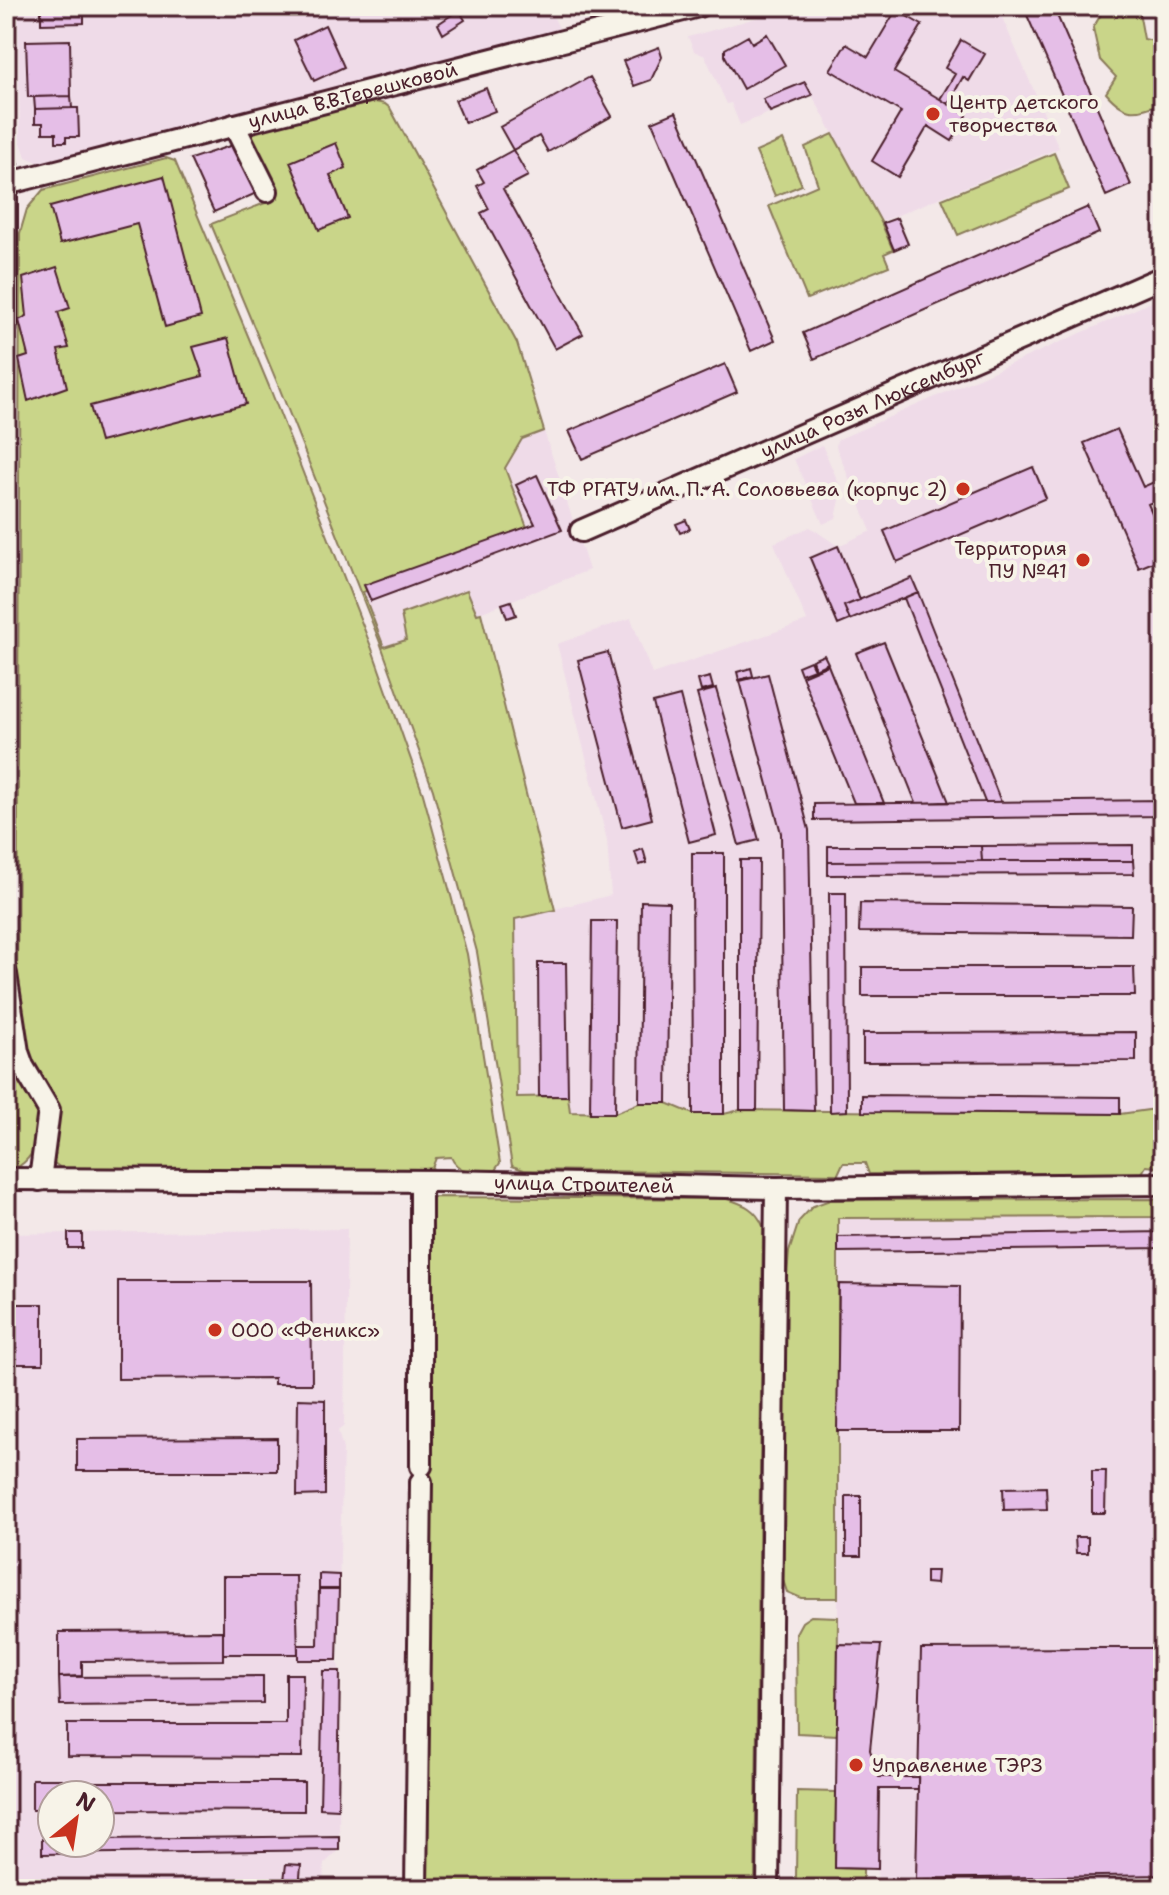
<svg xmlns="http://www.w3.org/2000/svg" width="1169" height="1895" viewBox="0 0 1169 1895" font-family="'Shantell Sans',sans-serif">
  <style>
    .built { fill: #efdbe8; fill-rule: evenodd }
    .green { fill: #c9d589; stroke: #8a7a5a; stroke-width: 2 }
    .building { fill: #e5bee7; stroke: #4a1f2b; stroke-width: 2 }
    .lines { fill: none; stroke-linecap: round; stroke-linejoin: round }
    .minor-casing { stroke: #4a1f2b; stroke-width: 26 }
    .minor { stroke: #f7f3e8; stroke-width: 20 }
    .poi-dot { fill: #c8321e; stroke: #f7f3e8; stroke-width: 3 }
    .labels { text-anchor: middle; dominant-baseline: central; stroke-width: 8; stroke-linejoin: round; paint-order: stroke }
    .street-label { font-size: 20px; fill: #4a1f2b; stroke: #f7f3e8 }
    .poi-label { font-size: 20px; fill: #4a1f2b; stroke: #f7f3e8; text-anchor: start }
  </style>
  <rect width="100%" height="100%" fill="#f3e8e8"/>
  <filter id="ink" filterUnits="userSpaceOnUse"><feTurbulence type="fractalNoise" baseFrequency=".0125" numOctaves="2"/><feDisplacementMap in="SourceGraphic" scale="16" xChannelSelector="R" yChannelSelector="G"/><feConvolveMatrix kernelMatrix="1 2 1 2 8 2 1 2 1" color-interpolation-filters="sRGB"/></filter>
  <g filter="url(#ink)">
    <path class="built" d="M18,6H552L549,8L560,30L40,163L26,157L20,139Z
      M799,6H997L1059,148L881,222L812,95L740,125L731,103L727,104L705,56L694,51L688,37Z
      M1163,297V1108L1120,1114L740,1110L724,1114H693L667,1103H639L615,1113L569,1112L567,1096L517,1097L515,919L611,895L607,840L557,644L631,618L652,674L807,621L774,543L810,527L838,546L871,531L836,447L837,440Z
      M544,431L589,570L477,614L467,590L401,614L406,640L384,647L363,592L529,533L505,468L522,439Z
      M822,445L842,491L836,518L823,524L794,459Z
      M838,1217H1163V1889H878L877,1869L835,1868L838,1644Z
      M347,1229L344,1426L338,1431L343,1449L337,1660L340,1671L339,1850L324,1864L323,1889H6V1234ZM52,1795H100V1843H52Z"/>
    <path class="green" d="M1106,6H1138L1144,39L1163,43V102C1136,113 1126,116 1106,93L1116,77L1100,60L1093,28Z
      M375,102L385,104L390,108L517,343L544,431L522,439L505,468L529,533L363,592L384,647L406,640L401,614L467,590L477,614L481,613L555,910L515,919L517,1097L568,1096L570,1112L615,1113L639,1103H667L693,1114H724L740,1110L1120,1114L1163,1108V1174H1159L1156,1167L1146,1166L1142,1173L869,1174L865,1163H843L838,1174L524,1170L512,1166L477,952L433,790L381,645L279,387L211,224L278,198L244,132Z
      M833,134L881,222L893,250L884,254L889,266L807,299L769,206L818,185L805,147Z
      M783,140L802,185L775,196L756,152Z
      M1054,153L1069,189L958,235L942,199Z
      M166,158L175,161L271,391L372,649L423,794L467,954L500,1163L495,1170C478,1171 458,1175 451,1157L436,1158L432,1168L425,1169L61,1168L54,1163L53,1154L58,1110L53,1095L31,1062L17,991L20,233L27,209L43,190Z
      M6,1044C10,1053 12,1064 17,1073C23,1084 33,1094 38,1105C46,1127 34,1169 6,1170Z
      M427,1197L727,1199C744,1204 756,1209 763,1226L755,1889H422L431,1553L427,1530Z
      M1163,1199V1217L838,1218V1598H801L787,1592L783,1580L786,1289L789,1252L799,1221L813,1206L830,1200Z
      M811,1616L838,1617L837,1735L797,1733L796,1633L802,1622Z
      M797,1791L836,1792L835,1868L863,1869V1889H799L796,1878Z"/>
    <path class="building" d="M41,6H84V23L41,24Z
      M1023,6H1053L1131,185L1106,196Z
      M459,10L465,20L443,34L438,24Z
      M896,10L922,25L894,72L967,115L952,141L928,126L898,177L872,161L901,112L830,70L846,44L868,57Z
      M325,25L344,67L314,81L294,40Z
      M767,34L785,65L743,89L725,56V49L748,36L752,43Z
      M70,40L71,96L28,97L26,41Z
      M961,40L985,54L969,81L963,77L948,104L940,99L955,74L945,68Z
      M659,47L662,57L651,80L634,86L623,61Z
      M590,77L612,116L548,152L539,136L513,150L500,127Z
      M805,82L812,95L770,112L763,99Z
      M486,88L495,111L465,123L455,100Z
      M71,96L72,108L35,109L34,97Z
      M72,108H78L79,137H66V142H56V133H43V123H35V109Z
      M676,112L775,340L751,351L652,122Z
      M239,143L261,191L214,212L190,159Z
      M336,143L346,168L330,175L348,218L319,230L290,162Z
      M513,150L528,176L503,189L583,334L555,349L481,213L489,209L477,186L484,182L477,170Z
      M164,176L201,317L165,327L137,224L60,244L50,207Z
      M1088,207L1099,233L814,359L803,333Z
      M897,218L908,244L894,250L883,223Z
      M57,267L70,308L58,312L69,348L58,350L67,387L28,401L19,359L28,356L19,320L27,316L23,278Z
      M228,338L246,404L100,442L90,406L203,376L193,347Z
      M725,364L737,392L582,459L569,431Z
      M1117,429L1143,487L1163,478V497L1148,504L1163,537V558L1139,568L1084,443Z
      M1033,467L1046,498L897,562L884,531Z
      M537,475L562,530L371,601L364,585L535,524L516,485Z
      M686,520L690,529L680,533L676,524Z
      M838,546L860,600L844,606L850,620L838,625L810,558Z
      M912,578L918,592L850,620L844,606Z
      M918,592L919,595L1001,802H985L904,598Z
      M511,601L516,615L507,618L502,604Z
      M884,642L949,802L916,803L856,653Z
      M608,652L652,819L622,827L578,660Z
      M824,655L828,663L815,669L812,660Z
      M810,661L814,669L801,674L798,666Z
      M828,665L884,803H854L802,676Z
      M751,668L753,676L739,680L737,672Z
      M768,674L809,830L814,1111L784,1110L781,833L740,681Z
      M710,677L713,688L701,691L698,680Z
      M716,689L759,840L739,845L697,694Z
      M680,696L716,835L689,842L653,703Z
      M1163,800V816L814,820V804Z
      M1133,845V861H982L981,846Z
      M828,846H981L982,861L828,862Z
      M643,849L647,863L639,865L635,852Z
      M692,853H724V1114H693Z
      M740,860H759L757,1110H740Z
      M982,861H1133L1134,874L828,875V862Z
      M829,893H846L847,1111L830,1112Z
      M641,901L669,902L667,1103H639Z
      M860,903L1132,906L1131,935L859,932Z
      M592,921H617L615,1113H590Z
      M538,963H566L568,1096H539Z
      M862,967H1134L1135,996H862Z
      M1136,1032V1061L863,1062V1033Z
      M1159,1032H1163V1061H1159Z
      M862,1095L1120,1097V1114L862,1112Z
      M1163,1232V1248L838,1252V1237Z
      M68,1233H82V1248H68Z
      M118,1281H311L312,1384H274V1378L118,1379Z
      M839,1284L960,1286L959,1431H837Z
      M15,1304H43V1364H16Z
      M298,1399L325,1400V1495L297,1496Z
      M277,1438V1471H77V1439Z
      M1092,1471H1106L1105,1513H1092Z
      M1046,1487L1047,1509L1004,1510L1003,1488Z
      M846,1496H861V1556H846Z
      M1075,1537H1088V1553H1076Z
      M926,1571H937L936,1584L926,1583Z
      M319,1574L339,1575V1589H319Z
      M223,1576H296L298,1654H223Z
      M319,1589H339L337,1660H298V1645H318Z
      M223,1631V1660L82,1661V1676L59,1677V1632Z
      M838,1644L881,1645L870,1750L879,1777H918V1789H879L878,1869L835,1868Z
      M1102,1648H1163V1875L916,1879L921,1649Z
      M323,1671H340L338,1809L320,1808Z
      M286,1674H303L302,1757L67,1756V1724H286Z
      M263,1676V1703L60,1705L59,1677Z
      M32,1779H62V1795H52V1810H32Z
      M62,1782H304V1811L100,1810V1795H62Z
      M339,1836V1850L42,1854V1839H52V1843H100V1839Z
      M286,1864L301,1865L299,1889H283Z"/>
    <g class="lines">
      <defs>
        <g id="minor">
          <path d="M234,125L267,191"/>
          <path d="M6,165V324"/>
          <path id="s1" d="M6,184L699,6"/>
          <path id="s2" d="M581,531L1163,277"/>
          <path d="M6,974L18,1052L23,1066L49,1110L40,1180"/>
          <path id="s3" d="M6,1179L445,1181L776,1188L1163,1184"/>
          <path d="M421,1182V1466"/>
          <path d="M416,1889L421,1482"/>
          <path d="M768,1889L776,1188"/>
        </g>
      </defs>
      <use href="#minor" class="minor-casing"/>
      <use href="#minor" class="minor"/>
    </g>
  </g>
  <g class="poi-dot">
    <circle cx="933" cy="114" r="8"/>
    <circle cx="963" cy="489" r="8"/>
    <circle cx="1083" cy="560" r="8"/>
    <circle cx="215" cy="1330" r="8"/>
    <circle cx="856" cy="1765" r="8"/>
  </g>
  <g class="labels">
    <g class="street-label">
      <text stroke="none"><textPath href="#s1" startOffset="358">улица В.В.Терешковой</textPath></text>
      <text stroke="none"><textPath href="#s2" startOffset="318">улица Розы Люксембург</textPath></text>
      <text stroke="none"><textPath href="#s3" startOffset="578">улица Строителей</textPath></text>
    </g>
    <g class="poi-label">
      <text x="949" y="102">Центр детского<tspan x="949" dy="23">творчества</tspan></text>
      <text x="947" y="489" text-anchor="end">ТФ РГАТУ им. П. А. Соловьева (корпус 2)</text>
      <text x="1067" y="548" text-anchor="end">Территория<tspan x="1067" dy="23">ПУ №41</tspan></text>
      <text x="231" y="1330">ООО «Феникс»</text>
      <text x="872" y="1765">Управление ТЭРЗ</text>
    </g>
  </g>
  <rect width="1169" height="1895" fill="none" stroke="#f7f3e8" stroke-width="32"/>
  <rect x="16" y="16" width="1137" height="1863" fill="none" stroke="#4a1f2b" stroke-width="3" filter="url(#ink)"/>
  <g transform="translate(76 1819) rotate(30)"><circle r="38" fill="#f7f3e8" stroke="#b29e9c" stroke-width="2"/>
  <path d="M0-6L14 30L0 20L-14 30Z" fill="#c8321e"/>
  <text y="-12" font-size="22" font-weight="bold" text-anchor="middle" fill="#4a1f2b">N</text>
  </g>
</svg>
